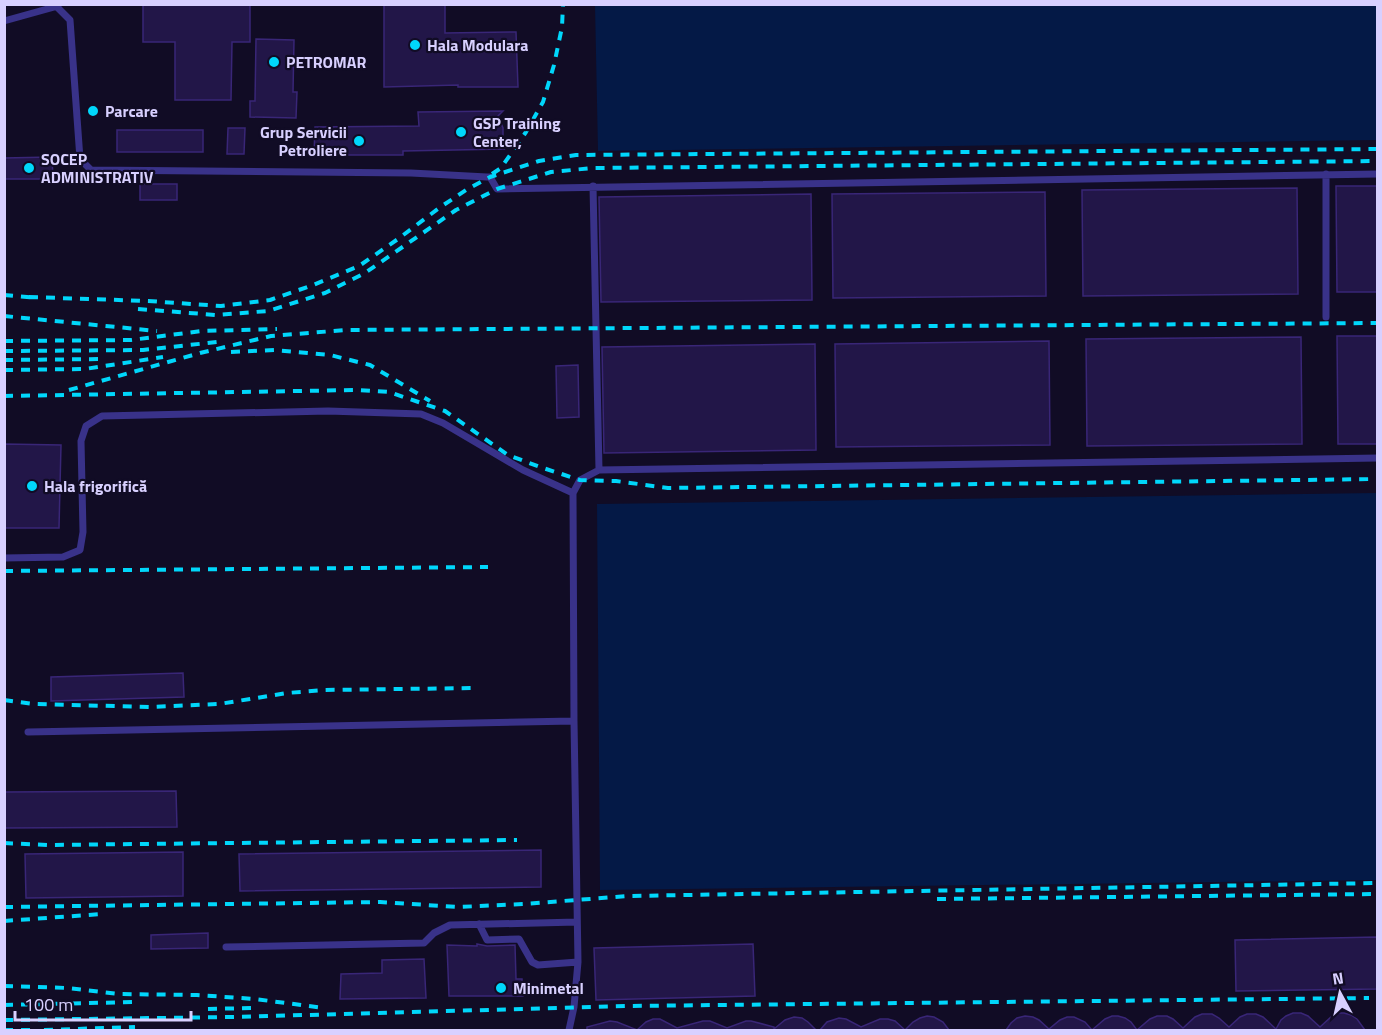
<svg xmlns="http://www.w3.org/2000/svg" width="1382" height="1035" viewBox="0 0 1382 1035" font-family="'Titillium Web',sans-serif">
  <style>
    .water { fill: #041946 }
    .building { fill: #221648; stroke: #392677; stroke-width: 1.5 }
    .lines { fill: none; stroke-linecap: round; stroke-linejoin: round }
    .service { stroke: #393289; stroke-width: 7 }
    .rail { stroke: #00d7fb; stroke-width: 4; stroke-dasharray: 9 8; stroke-linecap: butt }
    .poi-dot { fill: #00d7fb; stroke: #110c25; stroke-width: 2 }
    .labels { text-anchor: middle; dominant-baseline: central; stroke-width: 4.5; stroke-linejoin: round; paint-order: stroke }
    .poi-label { font-size: 16px; font-weight: bold; fill: #d8d0ff; stroke: #110c25; text-anchor: start }
  </style>
  <rect width="100%" height="100%" fill="#110c25"/>
  <path class="water" d="M595,5H1377V140L598,151Z
    M1377,493V880L600,890L597,504Z"/>
  <path class="building" d="M143,4H250V42H232L231,100H175V42H143Z
    M384,4H445V33L516,32L518,87H458V85L384,87Z
    M256,39L294,40L293,92H297L296,118L250,117V101H255Z
    M503,111L498,116L503,128V136L498,141L504,149L403,151V155H314L315,127L419,126L418,112Z
    M228,128H245L244,154H227Z
    M117,130H203V152H117Z
    M52,157L53,179H4V158Z
    M140,184H177V200H140Z
    M1336,186H1377V292H1337Z
    M1297,188L1298,294L1083,296L1082,190Z
    M1045,192L1046,296L833,298L832,194Z
    M811,194L812,300L601,302L599,197Z
    M1337,336H1377V444H1338Z
    M1301,337L1302,444L1087,446L1086,339Z
    M1049,341L1050,445L836,447L835,344Z
    M815,344L816,450L604,453L602,347Z
    M578,365L579,417L557,418L556,366Z
    M4,444L61,445L59,528H4Z
    M183,673L184,697L51,701V677Z
    M176,791L177,827L4,828V792Z
    M541,850V887L240,891L239,854Z
    M183,852V896L26,898L25,854Z
    M208,933V948L151,949V935Z
    M1377,937V989L1236,991L1235,940Z
    M477,944L487,946L515,945L516,979H522L523,996H449L447,945L477,946Z
    M753,944L755,996L596,1000L594,948Z
    M424,959L426,998L340,999L341,974L382,973V960Z
    M1293,1013H1301L1308,1016L1320,1027L1332,1016L1338,1013H1344L1351,1015L1357,1019L1365,1030H1137L1150,1019L1157,1016H1167L1173,1019L1183,1028L1195,1017L1202,1014H1212L1219,1018L1229,1027L1240,1017L1247,1014H1256L1263,1017L1276,1029L1281,1020L1286,1016Z
    M927,1016L934,1017L943,1022L949,1030H820L827,1022L839,1018L846,1019L861,1027L880,1019H888L895,1021L905,1030L913,1022L920,1018Z
    M1025,1016L1033,1017L1039,1020L1049,1029L1060,1020L1067,1017H1074L1085,1022L1092,1030L1105,1019L1112,1016H1118L1125,1018L1131,1022L1137,1030H1006L1011,1023L1017,1018Z
    M794,1017L802,1018L808,1022L816,1030H587V1027L610,1021L617,1022L637,1030L646,1022L653,1019H660L677,1028L703,1021H710L727,1028L746,1021H751L774,1027V1029L785,1020Z"/>
  <g class="lines">
    <path class="service" d="M56,6L70,20L80,159L91,170L411,173L487,177H490L497,189L1378,174
      M4,21L58,6
      M1326,174V317
      M599,470L1378,458
      M4,558L63,557L80,550L83,532L81,441L86,426L102,416L328,411L421,414L443,423L523,470L573,493
      M28,732L574,721
      M479,924L487,940L519,939L532,962L538,965L578,962
      M226,947L424,943L434,933L450,925L577,922
      M569,1030L574,1007L578,962L574,721L573,493L580,480L599,470L593,186"/>
    <path class="rail" d="M492,174L501,168L526,132L543,102L554,65L562,27L563,4
      M4,295L37,298
      M29,297L148,301L221,306L270,300L313,285L359,266L398,239L439,208L466,190L490,177L539,161L576,155L1378,149
      M138,309L216,315L268,311L325,293L365,273L456,210L497,189L551,172L593,168L1378,161
      M4,316L157,331
      M4,341L131,340L202,331L277,329
      M4,351L143,350L217,342
      M231,352L274,350L330,355L370,365L430,401
      M4,360L105,359
      M4,370L85,369L163,357
      M69,390L200,353L271,336L346,330L1378,323
      M4,396L358,390L389,392L445,411L508,455L540,467L580,480L616,481L668,488L1378,479
      M4,571L488,567
      M4,700L34,704L149,707L219,704L287,693L325,690L477,688
      M4,843L47,845L517,840
      M937,899L1378,894
      M4,907L380,902L458,907L524,904L628,896L1378,883
      M4,921L102,914
      M4,986L68,988L119,994L197,995L255,999L324,1008
      M4,1005L136,1002
      M208,1009L253,1008
      M4,1020L234,1017L628,1006L1369,998
      M4,1030H32
      M44,1030L135,1027"/>
  </g>
  <g class="poi-dot">
    <circle cx="415" cy="45" r="6"/>
    <circle cx="274" cy="62" r="6"/>
    <circle cx="93" cy="111" r="6"/>
    <circle cx="461" cy="132" r="6"/>
    <circle cx="359" cy="141" r="6"/>
    <circle cx="29" cy="168" r="6"/>
    <circle cx="32" cy="486" r="6"/>
    <circle cx="501" cy="988" r="6"/>
  </g>
  <g class="labels">
    <g class="poi-label">
      <text x="427" y="45">Hala Modulara</text>
      <text x="286" y="62">PETROMAR</text>
      <text x="105" y="111">Parcare</text>
      <text x="473" y="123">GSP Training<tspan x="473" dy="18">Center,</tspan></text>
      <text x="347" y="132" text-anchor="end">Grup Servicii<tspan x="347" dy="18">Petroliere</tspan></text>
      <text x="41" y="159">SOCEP<tspan x="41" dy="18">ADMINISTRATIV</tspan></text>
      <text x="44" y="486">Hala frigorifică</text>
      <text x="513" y="988">Minimetal</text>
    </g>
  </g>
  <rect width="1382" height="1035" fill="none" stroke="#d8d0ff" stroke-width="12"/>
  <g transform="translate(1340 993) rotate(352)" stroke="#110c25" stroke-width="4.5" paint-order="stroke">
  <path d="M0-4.5L10 22L0 15L-10 22Z" fill="#d8d0ff"/>
  <text y="-9" font-size="16" font-weight="bold" text-anchor="middle" fill="#d8d0ff">N</text>
  </g>
  <path d="M15 1011v9h176v-9" fill="none" stroke="#d8d0ff" stroke-width="3"/>
  <text x="24" y="1011" font-size="18" fill="#d8d0ff" stroke="#110c25" stroke-width="4.5" paint-order="stroke">100 m</text>
</svg>
